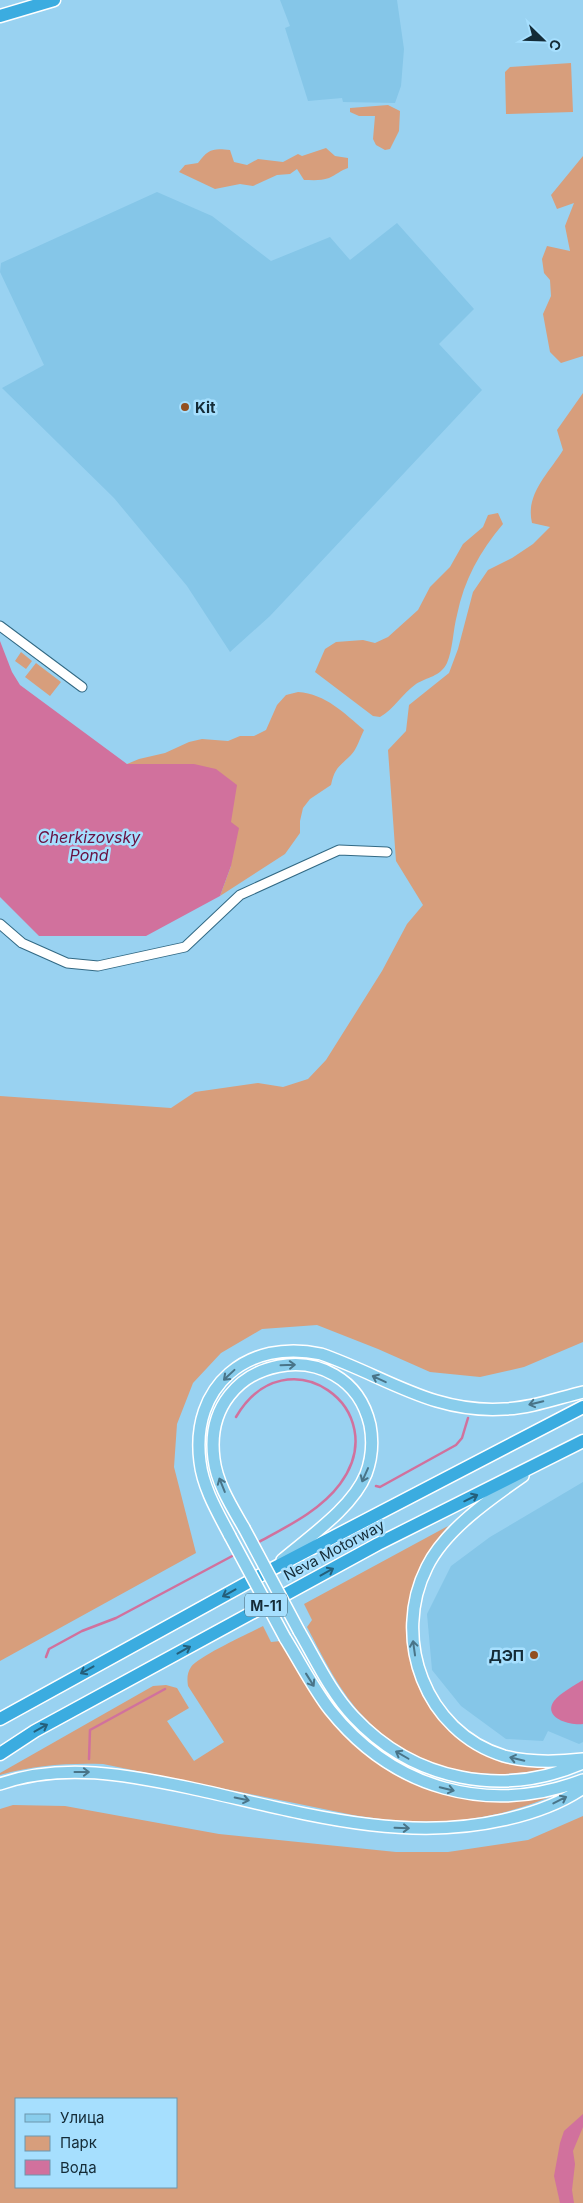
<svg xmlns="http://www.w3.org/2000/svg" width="583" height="2203" viewBox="0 0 583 2203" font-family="Inter,sans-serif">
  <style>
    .built { fill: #85c6e8 }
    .green { fill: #d79e7c; fill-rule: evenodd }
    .water { fill: #d1719d }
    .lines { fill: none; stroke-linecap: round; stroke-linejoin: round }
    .stream { stroke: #d1719d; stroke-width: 2.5 }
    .minor-casing { stroke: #326984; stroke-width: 11 }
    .major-casing { stroke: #fff; stroke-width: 14 }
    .highway-casing { stroke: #fff; stroke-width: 15 }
    .minor { stroke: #fff; stroke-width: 9 }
    .major { stroke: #89cdec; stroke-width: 11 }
    .highway { stroke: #3bace0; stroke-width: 12 }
    .major-bridge-casing { stroke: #fff; stroke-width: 14; stroke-linecap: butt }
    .major-bridge { stroke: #89cdec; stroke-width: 11 }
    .oneway { stroke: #497488 }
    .oneway2 { stroke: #245f7b }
    .poi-dot { fill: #924f20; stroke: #a6dffe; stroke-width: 2 }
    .labels { text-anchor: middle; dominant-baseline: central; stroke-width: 5; stroke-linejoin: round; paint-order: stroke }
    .shield { fill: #a6dffe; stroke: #406173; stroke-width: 1 }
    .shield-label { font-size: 14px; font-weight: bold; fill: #142b37 }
    .poi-label { font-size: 15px; font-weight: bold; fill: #142b37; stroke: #a6dffe; text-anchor: start }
    .street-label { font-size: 15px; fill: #142b37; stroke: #a6dffe }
    .water-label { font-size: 16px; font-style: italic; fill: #691141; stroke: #a6dffe }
  </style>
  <rect width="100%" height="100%" fill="#99d2f1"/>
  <path class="built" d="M280,0H397L404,49L401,86L395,103L343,102L342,98L308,101L285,28L290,26Z
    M157,192L212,216L271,261L330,237L350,260L397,223L474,309L439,344L482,390L270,616L230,652L187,586L114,498L2,388L44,365L0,272L1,263Z
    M583,1482V1742L579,1744L548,1731L543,1741L506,1739L461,1706L432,1670L427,1614L451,1566L490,1537Z"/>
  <path class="green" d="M571,63L573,112L506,114L505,72L510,67Z
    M388,105L400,111L399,131L390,149L385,150L376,145L373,139L375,116H359L350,112V108Z
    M326,148L335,156L348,158V168C341,170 336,175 329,178C321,181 312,180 304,180L297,169L290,174L277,175L253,186L240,184L215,189L179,172L185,165L198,163C208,149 213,148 230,150L234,162L247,165L258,159L283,162L298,154L302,156Z
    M583,156V356L561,363L550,352L543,314L551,296L550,280L544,273L542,259L547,246L570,251L565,226L574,203L557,209L551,195Z
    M583,393V1342L524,1367L480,1377L430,1372L378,1349L317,1325L262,1329L221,1353L193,1383L177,1424L174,1467L196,1553L0,1661V1096L171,1108L195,1092L258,1083L283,1087L308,1079L326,1060L382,971L407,924L423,905L396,861L388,750L406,731L409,705L449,673L458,649L473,592L488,570L512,558L533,544L550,527L532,523C525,494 549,473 563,450L557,430Z
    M498,513L503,524C480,551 464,580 457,615C453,630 453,649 447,663C440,677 427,677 416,684C402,694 394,709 380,717L373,716L315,672L325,649L336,642L363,640L375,643L388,637L418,610L430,587L450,567L463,544L483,527L488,515Z
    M21,652L32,661L26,669L15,661Z
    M36,663L61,682L50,696L25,677Z
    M298,692C326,694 344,713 364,730C360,738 357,749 351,755C339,767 335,767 331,785L310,799L303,808L300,821V833L285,854L220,896L231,866L127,764L139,759L165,753L189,742L202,739L228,741L240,736H254L266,730L277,705L286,695Z
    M448,1526C405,1576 393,1636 423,1696C434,1718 454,1738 476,1749C484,1752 494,1753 502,1755C521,1758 540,1762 559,1766C489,1784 417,1773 366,1719C340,1693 324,1659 307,1627L312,1620L304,1604Z
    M263,1626L271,1642L281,1641C299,1671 316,1704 340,1730C400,1796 475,1812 559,1793C490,1824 427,1827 353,1815L103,1764C68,1763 34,1765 0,1775V1773L153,1686L166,1685L177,1688L189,1708L167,1721L194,1761L224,1742L188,1686C187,1679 187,1673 191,1667C199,1656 248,1634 263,1626Z
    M13,1805L65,1806L219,1834L396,1852H448L528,1840L583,1816V2203H0V1809ZM16,2099H176V2187H16Z"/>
  <path class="water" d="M0,641L12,672L20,685L127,764H194L216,769L237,785L231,822L239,828L231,866L220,896L146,936H39L0,897Z
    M583,1680V1724C571,1726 542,1718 554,1701C560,1693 575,1685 583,1680Z
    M583,2114V2127L573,2151L575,2164L572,2190L574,2203H560L554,2176L560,2143L564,2131Z"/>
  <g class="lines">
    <path class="stream" d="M236,1417C286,1331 396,1409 340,1484C320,1511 286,1527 257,1543
      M376,1486L380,1487L456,1445L462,1438L468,1418
      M46,1657L49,1649L82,1631L116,1618L236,1554
      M89,1759L90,1730L165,1689"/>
    <defs>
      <path id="minor" d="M0,626L82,687
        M0,924L22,943L67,963L98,966L185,947L240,895L339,850L387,852"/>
      <path id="major" d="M523,1476C490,1499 445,1530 427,1567C391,1638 425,1732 504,1756C530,1763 557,1762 583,1759
        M244,1528C232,1507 217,1484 214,1459C200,1353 348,1329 370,1425C373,1441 372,1458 366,1474C353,1507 309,1537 282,1560
        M230,1536C218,1513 203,1488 200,1462C190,1386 248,1338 321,1354C385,1376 433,1414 505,1409C531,1408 558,1398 583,1392
        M299,1631C316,1660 331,1693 354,1717C414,1781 503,1798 583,1763
        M285,1638C300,1662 313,1688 330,1710C393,1789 488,1816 583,1780
        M0,1784C63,1762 127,1775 190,1788C292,1810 398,1844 503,1820C530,1814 560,1804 583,1788"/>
      <path id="highway" d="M0,16L54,0
        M0,1719L272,1569L583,1407
        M0,1754L35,1731L378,1544L583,1441"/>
    </defs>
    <use href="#minor" class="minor-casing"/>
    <use href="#major" class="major-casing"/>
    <use href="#highway" class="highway-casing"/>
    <use href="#minor" class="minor"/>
    <use href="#major" class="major"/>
    <use href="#highway" class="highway"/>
    <defs>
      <path id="major-bridge" d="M244,1528L299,1631
        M230,1536L285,1638"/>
    </defs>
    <use href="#major-bridge" class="major-bridge-casing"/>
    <use href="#major-bridge" class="major-bridge"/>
  </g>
  <defs><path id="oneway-shaft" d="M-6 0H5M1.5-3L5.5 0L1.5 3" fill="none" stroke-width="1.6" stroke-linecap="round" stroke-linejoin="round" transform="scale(1.25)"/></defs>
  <g class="oneway">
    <use href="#oneway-shaft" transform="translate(288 1365) rotate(-2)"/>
    <use href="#oneway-shaft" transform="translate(229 1375) rotate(137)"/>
    <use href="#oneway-shaft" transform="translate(379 1379) rotate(-155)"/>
    <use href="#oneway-shaft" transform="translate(536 1403) rotate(166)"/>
    <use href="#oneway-shaft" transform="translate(365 1475) rotate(114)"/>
    <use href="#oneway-shaft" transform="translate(222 1485) rotate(-112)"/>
    <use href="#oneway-shaft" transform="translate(414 1648) rotate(-98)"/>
    <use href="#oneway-shaft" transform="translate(310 1680) rotate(58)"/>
    <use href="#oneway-shaft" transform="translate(402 1755) rotate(-150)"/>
    <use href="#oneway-shaft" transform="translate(517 1759) rotate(-167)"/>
    <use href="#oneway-shaft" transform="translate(82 1772)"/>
    <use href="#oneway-shaft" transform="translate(447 1789) rotate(14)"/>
    <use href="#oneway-shaft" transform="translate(242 1799) rotate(12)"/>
    <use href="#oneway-shaft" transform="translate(560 1800) rotate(-27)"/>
    <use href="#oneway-shaft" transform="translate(402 1828) rotate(2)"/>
  </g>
  <g class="oneway2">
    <use href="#oneway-shaft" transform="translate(471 1498) rotate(-26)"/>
    <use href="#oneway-shaft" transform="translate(327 1572) rotate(-29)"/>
    <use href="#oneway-shaft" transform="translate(229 1593) rotate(151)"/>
    <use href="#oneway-shaft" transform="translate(184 1650) rotate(-29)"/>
    <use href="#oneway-shaft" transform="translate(87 1670) rotate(151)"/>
    <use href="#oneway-shaft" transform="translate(41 1728) rotate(-29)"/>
  </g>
  <g class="poi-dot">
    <circle cx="185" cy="407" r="5"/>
    <circle cx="534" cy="1655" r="5"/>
  </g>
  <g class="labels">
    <rect class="shield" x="245" y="1593.5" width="42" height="23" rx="4"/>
    <g class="shield-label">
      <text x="266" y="1605">М-11</text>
    </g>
    <g class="poi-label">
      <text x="195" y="407">Kit</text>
      <text x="524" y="1655" text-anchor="end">ДЭП</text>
    </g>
    <g class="street-label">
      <text transform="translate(334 1550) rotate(-28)">Neva Motorway</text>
    </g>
    <g class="water-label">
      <text x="89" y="837">Cherkizovsky<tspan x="89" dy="18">Pond</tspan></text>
    </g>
  </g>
  <rect x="15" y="2098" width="162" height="90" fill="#a6dffe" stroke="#6c97ae"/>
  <rect x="25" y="2114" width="25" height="8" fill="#89cdec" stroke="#6c97ae"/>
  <text x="60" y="2123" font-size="15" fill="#142b37">Улица</text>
  <rect x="25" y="2136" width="25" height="15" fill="#d79e7c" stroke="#6c97ae"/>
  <text x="60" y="2148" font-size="15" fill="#142b37">Парк</text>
  <rect x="25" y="2160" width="25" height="15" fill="#d1719d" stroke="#6c97ae"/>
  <text x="60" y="2173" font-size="15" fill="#142b37">Вода</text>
  <g transform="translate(543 40) rotate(113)" stroke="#a6dffe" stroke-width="4" paint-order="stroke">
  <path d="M0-4L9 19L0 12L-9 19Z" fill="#142b37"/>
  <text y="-8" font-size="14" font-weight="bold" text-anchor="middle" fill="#142b37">С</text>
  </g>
</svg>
